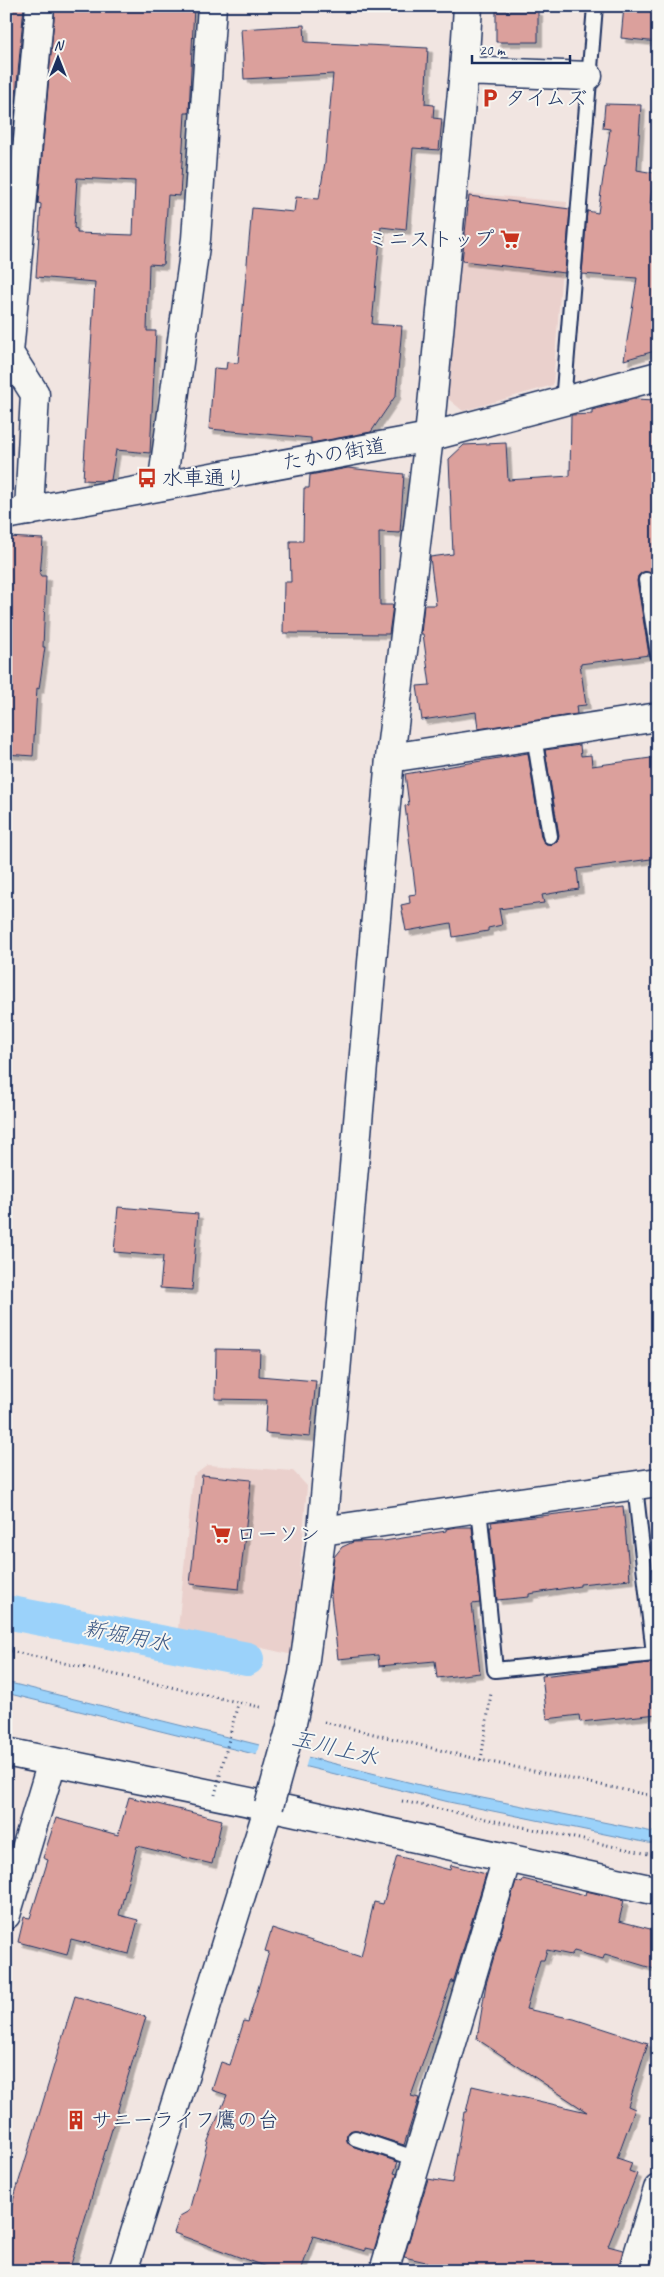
<svg xmlns="http://www.w3.org/2000/svg" width="664" height="2277" viewBox="0 0 664 2277" font-family="Caveat,'Klee One',sans-serif">
  <style>
    .built { fill: #ead0cc }
    .water { fill: #9bd2fa; stroke: #6891bc }
    .pier { fill: #f1e5e1 }
    .lines { fill: none; stroke-linecap: round; stroke-linejoin: round }
    .canal { stroke: #9bd2fa; stroke-width: 34 }
    .building { fill: #dba09c; stroke: #1b2f5e; fill-rule: evenodd; filter: url(#shadow) }
    .lane-casing { stroke: #1b2f5e; stroke-width: 18 }
    .street-casing { stroke: #1b2f5e; stroke-width: 31 }
    .secondary-casing { stroke: #1b2f5e; stroke-width: 31 }
    .path { stroke: #1b2f5e; stroke-width: 3; stroke-dasharray: 1 4; stroke-linecap: butt }
    .lane { stroke: #f6f6f2; stroke-width: 14 }
    .street { stroke: #f6f6f2; stroke-width: 28 }
    .secondary { stroke: #f6f6f2; stroke-width: 28 }
    .street-bridge-casing { stroke: #1b2f5e; stroke-width: 31; stroke-linecap: butt }
    .path-bridge { stroke: #1b2f5e; stroke-width: 3; stroke-dasharray: 1 4; stroke-linecap: butt }
    .street-bridge { stroke: #f6f6f2; stroke-width: 28 }
    .labels { text-anchor: middle; dominant-baseline: central; stroke-width: 4; stroke-linejoin: round; paint-order: stroke }
    .poi-label { font-size: 21px; fill: #1b2f5e; stroke: #f6f6f2; text-anchor: start }
    .street-label { font-size: 21px; fill: #1b2f5e; stroke: #f6f6f2 }
    .water-label { font-size: 22px; font-style: italic; fill: #3b5885; stroke: #f6f6f2 }
  </style>
  <defs>
    <filter id="shadow"><feDropShadow dx="4.5" dy="4.5" stdDeviation="0" flood-color="#0004"/></filter>
  </defs>
  <rect width="100%" height="100%" fill="#f1e5e1"/>
  <filter id="ink" filterUnits="userSpaceOnUse"><feTurbulence type="fractalNoise" baseFrequency=".02" numOctaves="2"/><feDisplacementMap in="SourceGraphic" scale="10" xChannelSelector="R" yChannelSelector="G"/><feConvolveMatrix kernelMatrix="1 2 1 2 8 2 1 2 1" color-interpolation-filters="sRGB"/></filter>
  <g filter="url(#ink)">
    <path class="built" d="M464,193L567,202L553,385L463,411L446,397Z
      M208,1465L293,1471L307,1486L293,1655L178,1629L193,1476Z"/>
    <path class="water" d="M6,1682L432,1788L658,1833V1845L449,1802L6,1693Z"/>
    <path class="pier" d="M260,1741L309,1754L305,1769L256,1757Z"/>
    <g class="lines">
      <path class="canal" d="M6,1612L247,1659"/>
    </g>
    <path class="building" d="M6,6H24L8,185H6Z
      M55,6H194L189,113H185L180,196L168,195L163,265L149,264L147,331H156L150,453L116,450L111,480L104,481L83,480L95,282L36,277L41,204L38,203ZM77,178L135,181L133,235L77,233V229L74,228Z
      M624,6H658V42L621,38Z
      M496,11H538V42H496Z
      M304,25L305,42L428,48L425,104L434,105L433,118L442,119L439,150L413,148L406,230L381,227L372,324L402,326L396,395L371,432L311,443V438L209,429L214,368L226,369L227,362L238,363L252,208L294,212L296,197L319,199L325,162L333,74L244,79L241,29Z
      M605,104L641,105L637,170L654,173L650,204H658V350L624,360L637,278L582,274L587,211L598,213L610,129L603,128Z
      M469,196L570,209L565,273L462,261Z
      M634,399L657,400L654,490L658,489V598L652,574L644,572L638,576L637,581L649,655L580,664L586,705L576,706L577,714L478,729L476,712L422,720L417,686L430,685L423,634H421L424,605H436L430,557L453,554L449,459L464,445L506,443L508,480L570,476L571,415L592,414V410Z
      M348,468L404,474L400,533L379,532L380,605H393L389,634L283,633L284,582H291L290,541H303L304,488H309L310,475Z
      M8,537L43,539L40,576H46L43,647H45L39,689L37,688L33,756L6,754L8,565H6Z
      M580,745L581,756L591,755L592,766L658,757V858L577,869L579,889L542,895L544,903L499,909L502,925L488,928V931L453,937L451,923L406,931L401,905L410,903L409,895L416,894L405,806L409,805L405,774L528,753L541,837L546,844H552L558,840L559,835L545,750Z
      M118,1207L198,1214L192,1290L160,1288L163,1256L114,1252Z
      M216,1349L260,1350L259,1376L316,1381L310,1437L265,1433L267,1400L215,1399Z
      M202,1475L251,1480L239,1589L190,1584Z
      M623,1506L630,1579L580,1584V1586L529,1594V1597L497,1600L490,1527H492L491,1522Z
      M457,1527H472L480,1603L472,1604L480,1673L437,1678L435,1661L379,1666L378,1655L338,1659L330,1588L334,1557L342,1547L353,1542L384,1541L446,1531V1529Z
      M658,1662V1714L580,1722L579,1715L547,1719L542,1676Z
      M129,1797L222,1820L212,1864L137,1846L119,1915L138,1920L129,1954L71,1939L67,1955L18,1942L24,1917L30,1918L48,1860L43,1858L56,1818L118,1835Z
      M397,1856L450,1870L451,1865L486,1874L453,1983L452,1980L411,2096L419,2098L404,2145L357,2130L350,2131L347,2136V2140L352,2146L398,2162L394,2173L397,2174L374,2250L365,2248V2251L313,2236L301,2271H277L174,2233L180,2216L189,2211L208,2141L227,2095L212,2090L221,2062L230,2065L244,2021L248,2022L269,1952L265,1951L272,1928L361,1957L374,1902L383,1904Z
      M523,1879L585,1895L586,1891L624,1900L619,1921L658,1931V1970L605,1954L603,1959L574,1951L571,1955L547,1950L544,1960H540L526,2009L574,2019L648,2043L628,2106L635,2109L617,2158L632,2163L629,2171L637,2174L608,2246L623,2250L618,2271H477L429,2267L426,2262L404,2257L428,2179L452,2183L464,2112H466L472,2086L587,2112L477,2039L486,1984L516,1881L522,1883Z
      M75,1996L146,2017L69,2271H6V2224Z"/>
    <g class="lines">
      <defs>
        <path id="lane" d="M563,403L595,6
          M646,580L658,654
          M534,736L550,836
          M479,1508L495,1670L654,1654L635,1486
          M355,2138L417,2159"/>
        <path id="street" d="M464,71L588,76
          M162,486L196,239L212,6
          M29,511L35,394L9,353L40,6
          M390,758L658,717
          M322,1531L658,1482
          M292,1723L303,1674L322,1531L390,758L429,437L464,71L468,6
          M6,1752L269,1806L658,1891
          M6,1915L52,1762
          M123,2271L269,1806
          M384,2271L507,1858
          M633,2271L658,2189"/>
        <path id="secondary" d="M6,515L429,437L658,376"/>
      </defs>
      <use href="#lane" class="lane-casing"/>
      <use href="#street" class="street-casing"/>
      <use href="#secondary" class="secondary-casing"/>
      <path class="path" d="M6,1650L264,1708
        M324,1722L481,1760L658,1797
        M481,1760L491,1693
        M402,1801L658,1856"/>
      <use href="#lane" class="lane"/>
      <use href="#street" class="street"/>
      <use href="#secondary" class="secondary"/>
      <defs>
        <path id="street-bridge" d="M269,1806L292,1723"/>
      </defs>
      <use href="#street-bridge" class="street-bridge-casing"/>
      <path class="path-bridge" d="M215,1795L238,1703"/>
      <use href="#street-bridge" class="street-bridge"/>
    </g>
  </g>
  <defs>
    <symbol id="parking-bare" viewBox="-9 -9 18 18"><path d="M-3.5-5.5H1a3.5 3.5 0 0 1 0 7H-1V5.5H-3.5ZM-1-3.4V-.6H.8a1.4 1.4 0 0 0 0-2.8Z" fill="#c8321e" stroke="#f6f6f2" stroke-width="2.5" paint-order="stroke"/></symbol>
    <symbol id="supermarket-bare" viewBox="-9 -9 18 18"><path d="M-6-5.5h2.5l.6 2H6L4.5 2H-2.5L-4.4-4H-6ZM-1.5 3.2a1.3 1.3 0 1 0 .1 0ZM3 3.2a1.3 1.3 0 1 0 .1 0Z" fill="#c8321e" stroke="#f6f6f2" stroke-width="2.5" paint-order="stroke"/></symbol>
    <symbol id="bus-bare" viewBox="-9 -9 18 18"><path d="M-5-6H5V4H4V6H2V4H-2V6H-4V4H-5ZM-3.5-4V0h7V-4ZM-3.5 1.2v1.5H-2V1.2ZM2 1.2v1.5H3.5V1.2Z" fill="#c8321e" stroke="#f6f6f2" stroke-width="2.5" paint-order="stroke"/></symbol>
    <symbol id="building-bare" viewBox="-9 -9 18 18"><path d="M-4-6H4V6H1V3H-1V6H-4ZM-2.5-4.3h1.7v1.8h-1.7ZM.8-4.3h1.7v1.8H.8ZM-2.5-1h1.7V.8h-1.7ZM.8-1h1.7V.8H.8Z" fill="#c8321e" stroke="#f6f6f2" stroke-width="2.5" paint-order="stroke"/></symbol>
  </defs>
  <g fill-rule="evenodd">
    <use href="#parking-bare" x="476" y="84" width="28" height="28"/>
    <use href="#supermarket-bare" x="496" y="225" width="28" height="28"/>
    <use href="#bus-bare" x="133" y="464" width="28" height="28"/>
    <use href="#supermarket-bare" x="207" y="1520" width="28" height="28"/>
    <use href="#building-bare" x="62" y="2106" width="28" height="28"/>
  </g>
  <g class="labels">
    <g class="poi-label">
      <text x="505" y="98">タイムズ</text>
      <text x="495" y="239" text-anchor="end">ミニストップ</text>
      <text x="162" y="478">水車通り</text>
      <text x="236" y="1534">ローソン</text>
      <text x="91" y="2120">サニーライフ鷹の台</text>
    </g>
    <g class="street-label">
      <text transform="translate(334 454) rotate(-10)">たかの街道</text>
    </g>
    <g class="water-label">
      <text transform="translate(127 1636) rotate(11)">新堀用水</text>
      <text transform="translate(335 1748) rotate(14)">玉川上水</text>
    </g>
  </g>
  <rect width="664" height="2277" fill="none" stroke="#f6f6f2" stroke-width="25"/>
  <rect x="12" y="12" width="639" height="2252" fill="none" stroke="#1b2f5e" stroke-width="2" filter="url(#ink)"/>
  <g transform="translate(58 58)" stroke="#f6f6f2" stroke-width="4" paint-order="stroke">
  <path d="M0-4L9 19L0 12L-9 19Z" fill="#1b2f5e"/>
  <text y="-8" font-size="14" font-weight="bold" text-anchor="middle" fill="#1b2f5e">N</text>
  </g>
  <path d="M472 55v8h98v-8" fill="none" stroke="#1b2f5e" stroke-width="2.5"/>
  <text x="479" y="55" font-size="15" fill="#1b2f5e" stroke="#f6f6f2" stroke-width="4" paint-order="stroke">20 m</text>
</svg>
